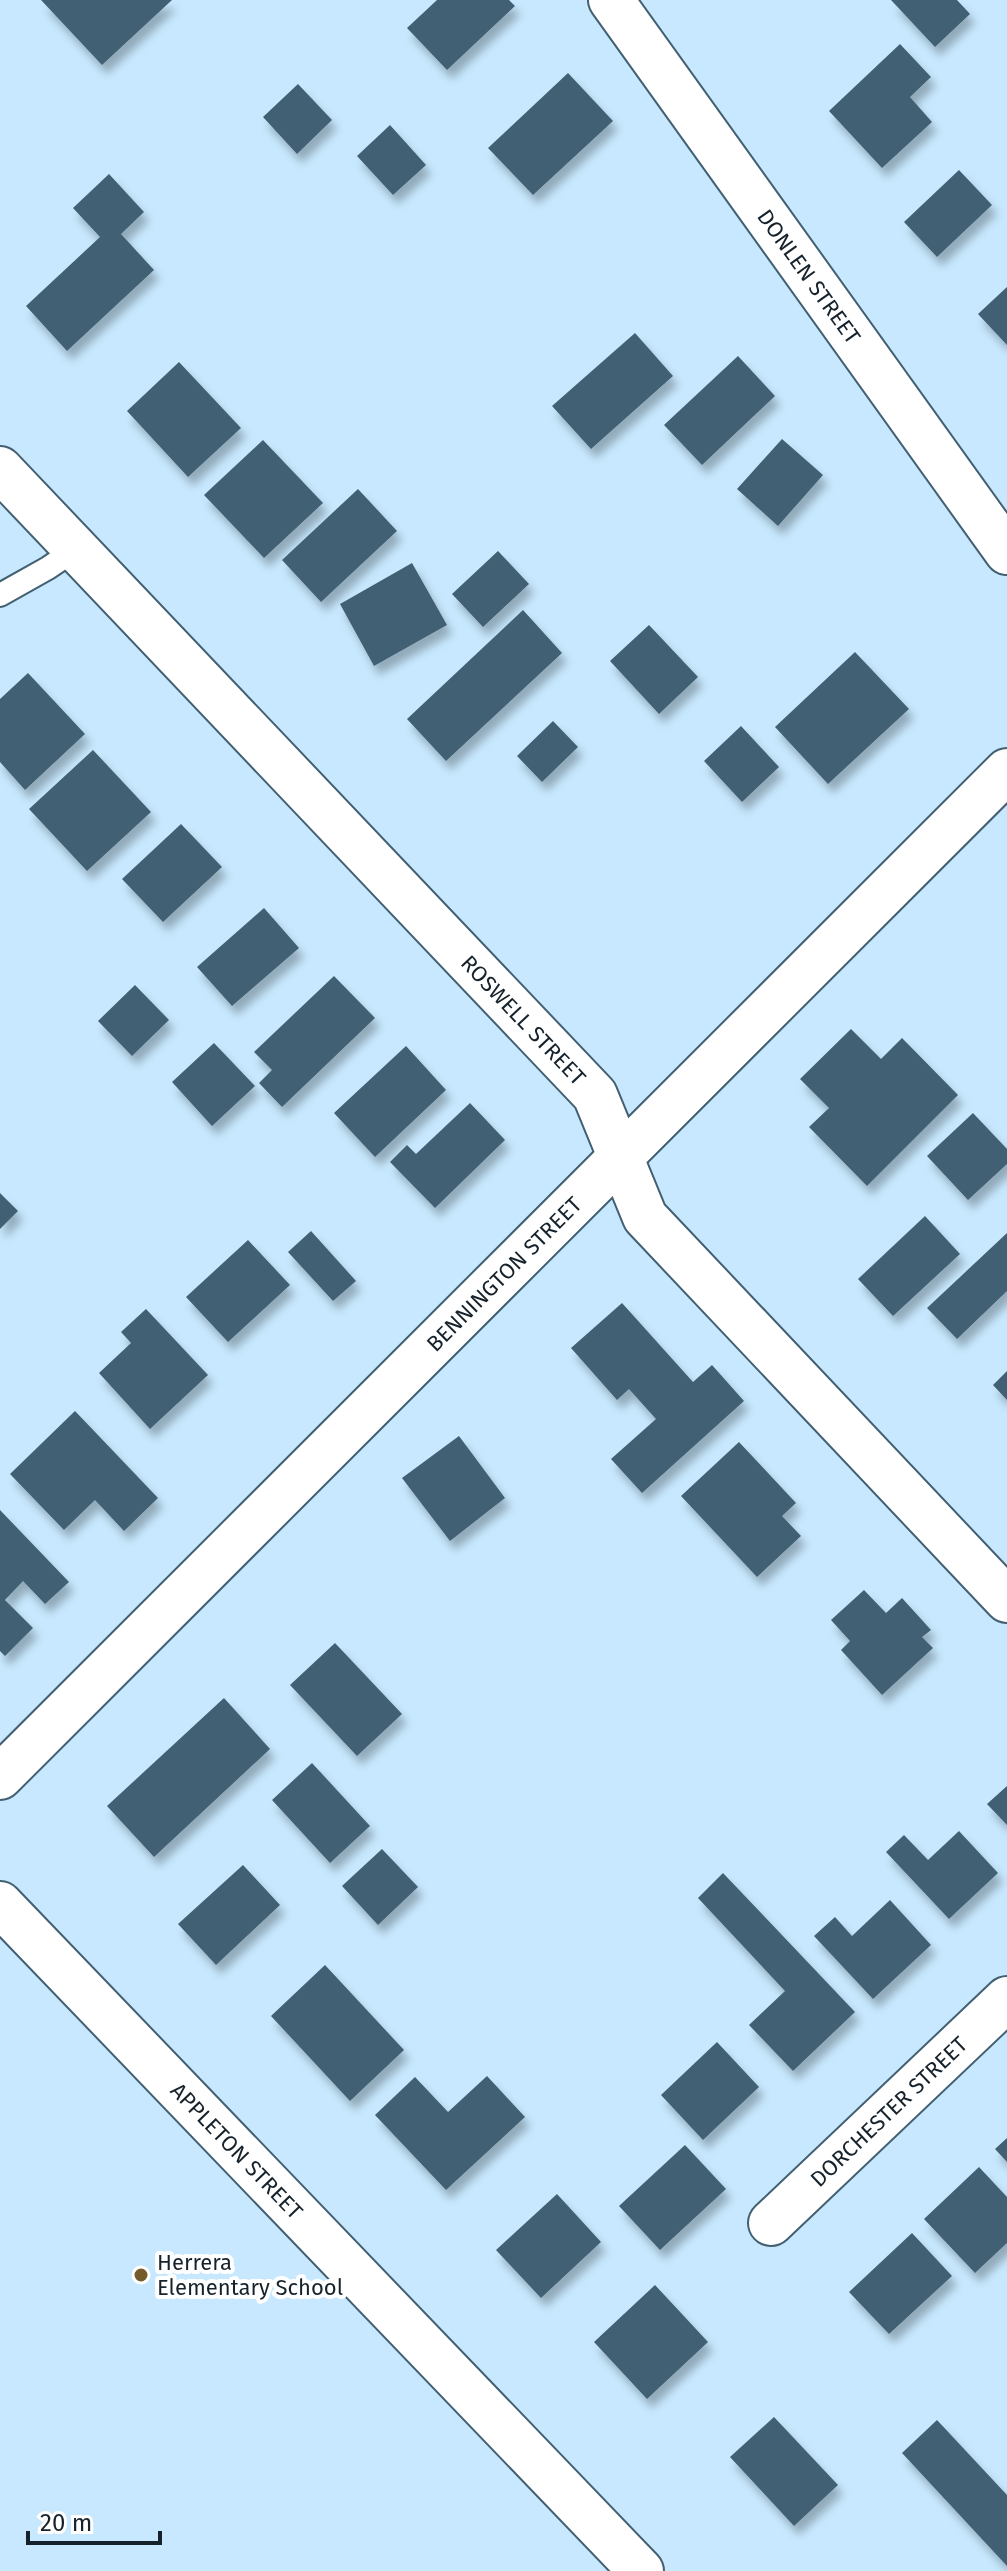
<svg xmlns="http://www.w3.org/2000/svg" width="1007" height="2571" viewBox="0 0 1007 2571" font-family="'Fira Sans',sans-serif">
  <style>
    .building { fill: #436073; filter: url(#shadow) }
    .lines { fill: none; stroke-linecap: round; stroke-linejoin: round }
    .service-casing { stroke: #436073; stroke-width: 26 }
    .minor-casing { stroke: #436073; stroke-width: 48 }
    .service { stroke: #fff; stroke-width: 22 }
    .minor { stroke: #fff; stroke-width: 44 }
    .poi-dot { fill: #755a2c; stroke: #fff; stroke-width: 3 }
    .labels { text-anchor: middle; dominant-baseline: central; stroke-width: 8; stroke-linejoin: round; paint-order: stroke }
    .street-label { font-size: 22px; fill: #16222b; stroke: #fff }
    .poi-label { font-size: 22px; fill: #16222b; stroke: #fff; text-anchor: start }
  </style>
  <defs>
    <filter id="shadow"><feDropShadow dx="5" dy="9" stdDeviation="4" flood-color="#0004"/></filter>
  </defs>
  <rect width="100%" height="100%" fill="#c7e8fe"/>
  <path class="building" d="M41,0H172L102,65Z
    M437,0H509L515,6L447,70L407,28Z
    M891,0H957L970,14L935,47Z
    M900,44L931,77L910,97L932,122L882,168L829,111Z
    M568,73L613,121L533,195L488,148Z
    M298,84L332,120L297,154L263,117Z
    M390,125L426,165L393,195L357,156Z
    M959,170L992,205L937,257L904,222Z
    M109,174L144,212L121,234L154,270L67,351L26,306L100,237L73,208Z
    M1007,287V345L978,314Z
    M635,333L673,376L591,449L552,406Z
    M738,356L775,396L702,465L664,425Z
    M179,362L241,428L188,477L127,411Z
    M782,439L823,475L778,526L737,489Z
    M263,440L323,503L264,558L204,495Z
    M358,489L397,531L321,602L282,560Z
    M498,551L529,584L483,627L452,594Z
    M412,563L447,625L374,666L340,604Z
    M523,610L562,653L446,761L407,719Z
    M649,625L698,677L659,714L610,661Z
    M855,652L909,709L828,784L775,727Z
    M28,673L85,734L25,790L0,762V699Z
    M553,721L578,747L542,782L517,756Z
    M741,726L779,767L742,802L704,761Z
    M93,750L151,812L87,871L29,809Z
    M181,824L222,867L163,922L122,879Z
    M264,908L299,948L232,1006L197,967Z
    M334,976L375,1018L282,1107L259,1083L272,1070L254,1052Z
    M135,985L169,1020L132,1056L98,1021Z
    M851,1029L881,1059L902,1038L958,1095L867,1186L809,1127L829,1108L800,1079Z
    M214,1043L255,1086L212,1126L172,1082Z
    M406,1046L446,1090L375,1157L334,1113Z
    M470,1103L505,1140L435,1208L390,1162L407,1145L416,1154Z
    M973,1113L1007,1149V1164L968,1200L927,1156Z
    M0,1193L18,1211L0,1229Z
    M925,1216L960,1254L893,1316L858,1279Z
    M311,1231L356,1281L333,1301L288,1252Z
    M1007,1233V1291L957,1339L927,1308Z
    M248,1240L290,1285L228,1342L186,1297Z
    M622,1303L693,1382L712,1365L744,1401L642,1493L611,1459L656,1419L629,1389L617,1400L571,1348Z
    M146,1309L208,1375L150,1429L99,1373L131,1343L121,1332Z
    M1007,1371V1400L993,1385Z
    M75,1411L158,1498L124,1531L95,1500L64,1530L10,1474Z
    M459,1436L505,1498L450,1541L402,1478Z
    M739,1442L796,1503L782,1516L801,1536L757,1577L681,1496Z
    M0,1510L69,1582L45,1604L23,1581L5,1600L33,1628L5,1656L0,1651Z
    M864,1590L886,1613L902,1598L931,1630L922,1637L933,1648L882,1695L841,1650L850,1641L831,1620Z
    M335,1643L402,1714L357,1756L290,1685Z
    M224,1698L270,1749L154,1857L107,1806Z
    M312,1763L370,1826L330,1863L272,1800Z
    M1007,1786V1825L987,1804Z
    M959,1831L998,1873L949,1919L886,1852L904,1835L928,1860Z
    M382,1849L418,1887L378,1925L342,1886Z
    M243,1865L280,1905L216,1965L178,1924Z
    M723,1873L855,2012L793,2071L749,2025L785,1991L698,1898Z
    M890,1900L931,1945L873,1999L814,1936L835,1917L852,1936Z
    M325,1965L404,2050L350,2101L271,2016Z
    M717,2042L759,2087L703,2140L661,2095Z
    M487,2076L525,2117L446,2190L375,2115L415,2077L448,2112Z
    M1007,2138V2162L995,2149Z
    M685,2145L726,2189L660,2250L619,2206Z
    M979,2167L1007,2197V2243L975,2273L924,2219Z
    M557,2194L601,2242L541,2298L496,2250Z
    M912,2233L952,2276L889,2334L849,2292Z
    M655,2285L708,2342L647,2399L594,2342Z
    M774,2417L838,2485L794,2526L730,2457Z
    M937,2420L1007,2495V2566L902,2453Z"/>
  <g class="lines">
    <defs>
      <path id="service" d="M0,595L48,568L76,549"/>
      <g id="minor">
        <path id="s1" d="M611,0L1007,552"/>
        <path id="s2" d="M0,469L595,1095L645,1217L1007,1600"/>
        <path id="s3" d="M0,1777L1007,771"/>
        <path id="s4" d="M0,1904L641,2571"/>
        <path id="s5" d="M771,2223L1007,1999"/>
      </g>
    </defs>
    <use href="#service" class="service-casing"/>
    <use href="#minor" class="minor-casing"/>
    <use href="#service" class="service"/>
    <use href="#minor" class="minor"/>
  </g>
  <circle class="poi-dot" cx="141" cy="2275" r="8"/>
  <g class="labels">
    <g class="street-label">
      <text stroke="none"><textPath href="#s1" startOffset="340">DONLEN STREET</textPath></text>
      <text stroke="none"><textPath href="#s2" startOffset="760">ROSWELL STREET</textPath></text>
      <text stroke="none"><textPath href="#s3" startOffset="712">BENNINGTON STREET</textPath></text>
      <text stroke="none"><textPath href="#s5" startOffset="162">DORCHESTER STREET</textPath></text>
      <text stroke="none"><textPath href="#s4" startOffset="342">APPLETON STREET</textPath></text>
    </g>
    <g class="poi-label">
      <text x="157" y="2262">Herrera<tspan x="157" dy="25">Elementary School</tspan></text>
    </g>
  </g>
  <path d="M28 2531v12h132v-12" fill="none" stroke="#16222b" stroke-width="4"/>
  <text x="40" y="2531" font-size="24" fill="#16222b" stroke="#ffffff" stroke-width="6" paint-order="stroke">20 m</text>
</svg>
